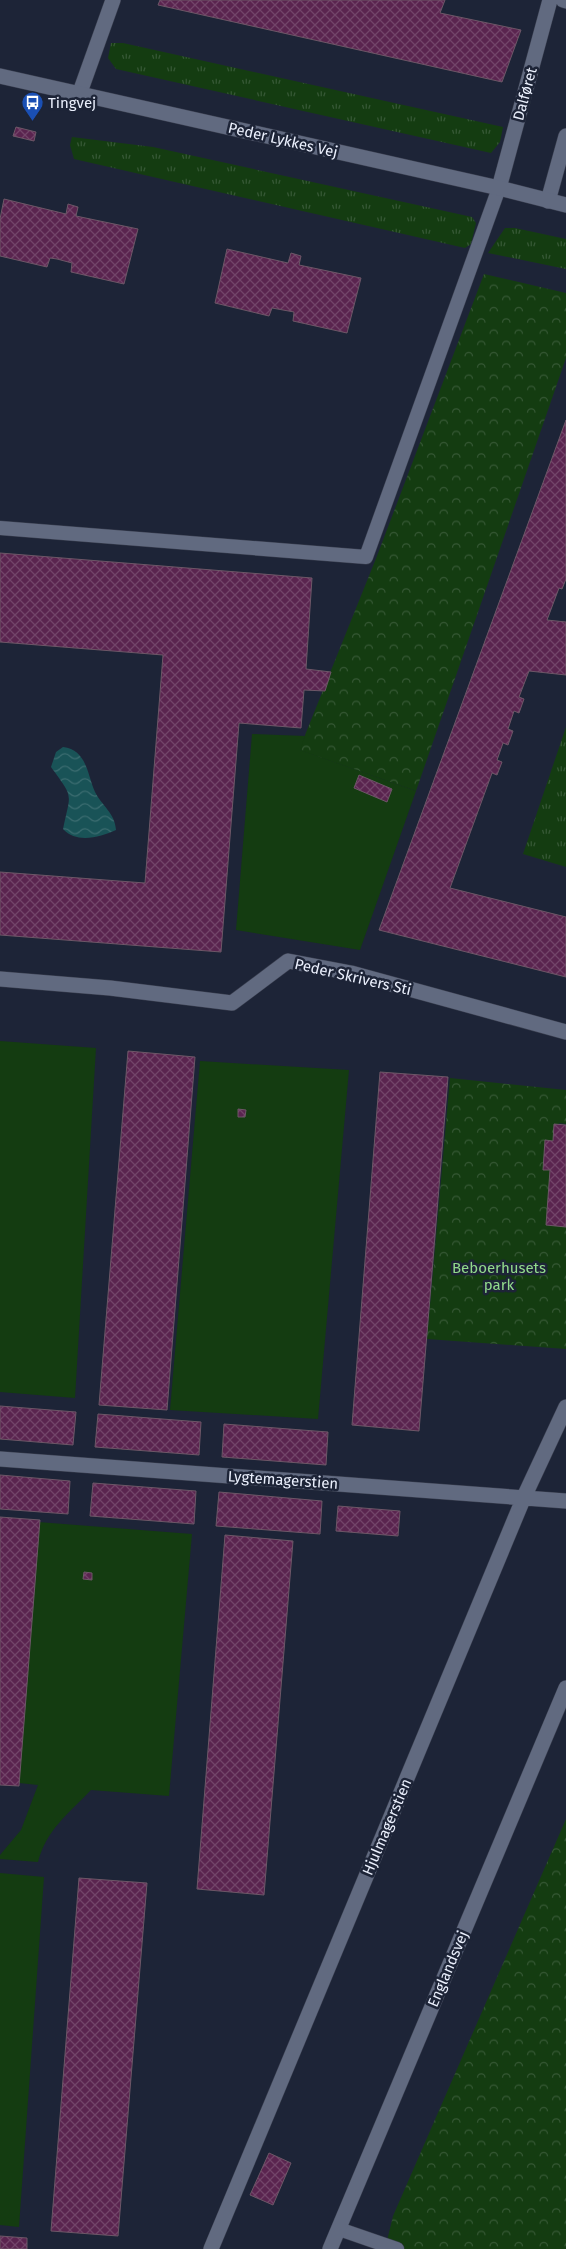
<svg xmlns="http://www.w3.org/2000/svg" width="566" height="2249" viewBox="0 0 566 2249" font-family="'Fira Sans',sans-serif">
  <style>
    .grass { fill: url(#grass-tufts) }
    .park { fill: url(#park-crowns) }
    .garden { fill: #143c11 }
    .water { fill: url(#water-waves) }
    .building { fill: url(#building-cross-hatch); stroke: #6d5767 }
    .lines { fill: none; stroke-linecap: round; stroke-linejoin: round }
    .lane-casing { stroke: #3a3f4f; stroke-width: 15 }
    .street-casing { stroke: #3a3f4f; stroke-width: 16 }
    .secondary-casing { stroke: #3a3f4f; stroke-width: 16 }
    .lane { stroke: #616a80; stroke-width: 14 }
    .street { stroke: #616a80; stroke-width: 15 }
    .secondary { stroke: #616a80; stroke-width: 15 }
    .labels { text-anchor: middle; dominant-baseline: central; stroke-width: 5; stroke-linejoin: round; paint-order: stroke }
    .street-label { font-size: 15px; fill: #ebf0fd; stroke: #1d2437 }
    .poi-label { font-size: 15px; fill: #ebf0fd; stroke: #1d2437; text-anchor: start }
    .park-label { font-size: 15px; fill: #92da8c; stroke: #1d2437 }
  </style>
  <defs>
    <pattern id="grass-tufts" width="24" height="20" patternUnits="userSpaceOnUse" patternTransform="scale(1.25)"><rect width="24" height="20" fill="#143c11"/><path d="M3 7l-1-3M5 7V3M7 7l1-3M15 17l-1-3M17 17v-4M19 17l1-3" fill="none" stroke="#365835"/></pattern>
    <pattern id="park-crowns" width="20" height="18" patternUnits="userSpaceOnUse" patternTransform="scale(1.25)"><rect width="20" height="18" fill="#143c11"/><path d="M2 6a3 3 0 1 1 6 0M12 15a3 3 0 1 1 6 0" fill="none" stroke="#365835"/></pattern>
    <pattern id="water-waves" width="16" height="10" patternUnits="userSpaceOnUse" patternTransform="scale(1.25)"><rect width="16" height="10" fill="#195357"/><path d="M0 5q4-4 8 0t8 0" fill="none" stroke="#3b6c70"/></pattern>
    <pattern id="building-cross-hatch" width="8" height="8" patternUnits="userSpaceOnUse" patternTransform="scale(1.25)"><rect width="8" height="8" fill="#5a244f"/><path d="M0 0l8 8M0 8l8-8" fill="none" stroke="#724469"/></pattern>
  </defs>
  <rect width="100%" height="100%" fill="#1d2437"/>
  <path class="grass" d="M111,43H123L503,127L500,142L491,153L116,69L108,58Z
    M72,137L153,147L472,217L476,223L471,244L465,248L74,159L70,145Z
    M505,228H515L566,239V269L488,253Z
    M566,727V867L523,854Z"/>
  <path class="park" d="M484,274L566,293V358L416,791L299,750L377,556Z
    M450,1078L566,1090V1124L559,1123L550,1223L566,1225V1349L427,1339Z
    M566,1819V2249H385L393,2216Z"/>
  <path class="garden" d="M252,734L305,736L300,750L416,791L360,950L236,930Z
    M0,1041L96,1048L75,1398L0,1392Z
    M200,1061L349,1070L318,1419L170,1410Z
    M38,1522L192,1534L169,1796L91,1790C69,1813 46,1830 38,1862L0,1859V1855L21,1830L38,1785L19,1783Z
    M0,1873L44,1877L19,2227L0,2225Z"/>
  <path class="water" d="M63,747C87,750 87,774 95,792C102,806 115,813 116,830C100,837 77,844 63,829C71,791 74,799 51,767L56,752Z"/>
  <path class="building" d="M160,0H445L440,13L521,30L502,82L158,5Z
    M16,127L36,132L34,141L13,136Z
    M4,199L66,214L68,204L78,207L76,216L138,229L124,284L71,272L72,263L57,259L50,258L47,267L0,256V219Z
    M227,249L288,263L291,253L301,256L299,265L361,278L347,333L293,321L294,312L272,308L269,316L215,303Z
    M566,420V579L562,589L559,588L547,620L566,622V675L529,671L519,697L524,699L519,713L514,711L508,729L513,731L508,745L503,743L497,760L502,762L497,775L492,773L450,888L566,917V977L379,930Z
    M0,553L312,578L306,669L331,672L325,691L304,690L301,728L239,723L221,952L0,935V872L145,883L163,655L0,642Z
    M359,775L392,789L387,802L354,788Z
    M128,1051L195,1057L167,1410L99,1405Z
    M380,1072L448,1077L419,1431L352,1425Z
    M238,1109L246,1110L245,1117H238Z
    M554,1124L566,1125V1227L546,1225L550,1170H543L545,1140L553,1141Z
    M0,1406L76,1412L73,1445L0,1439Z
    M98,1414L201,1422L199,1455L95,1447Z
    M224,1424L328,1432L326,1465L222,1457Z
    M0,1475L70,1481L68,1514L0,1509Z
    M93,1483L196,1491L194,1524L90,1516Z
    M219,1492L322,1501L320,1534L216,1526Z
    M338,1506L400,1511L398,1536L336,1531Z
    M0,1517L40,1520L19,1786L0,1785Z
    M225,1535L293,1541L264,1895L197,1889Z
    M84,1572L92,1573V1580L83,1579Z
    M79,1878L147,1883L118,2236L51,2231Z
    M269,2153L291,2163L273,2205L250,2195Z
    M0,2236L27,2238V2249H0Z"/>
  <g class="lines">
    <defs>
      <path id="lane" d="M0,528L366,557L499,188
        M339,2229L397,2249"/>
      <path id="street" d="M563,0L566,1
        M79,95L113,0
        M499,188L550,0
        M548,201L566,136
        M0,979L110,988L232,1003L288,961L351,973L566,1032
        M0,1459L566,1501
        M211,2249L524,1497L566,1407"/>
      <path id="secondary" d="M0,76L499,188L566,205
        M330,2249L566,1688"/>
    </defs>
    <use href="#lane" class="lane-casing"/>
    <use href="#street" class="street-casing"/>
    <use href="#secondary" class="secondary-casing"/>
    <use href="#lane" class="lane"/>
    <use href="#street" class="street"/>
    <use href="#secondary" class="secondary"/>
  </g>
  <defs>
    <symbol id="bus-pin" viewBox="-11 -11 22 30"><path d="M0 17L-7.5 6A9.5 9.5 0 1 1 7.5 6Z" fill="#1a4fb4" stroke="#1d2437"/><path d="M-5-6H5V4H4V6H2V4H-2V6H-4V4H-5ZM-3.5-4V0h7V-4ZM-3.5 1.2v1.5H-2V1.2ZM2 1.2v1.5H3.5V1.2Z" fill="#fff"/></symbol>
  </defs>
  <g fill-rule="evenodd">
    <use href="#bus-pin" x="20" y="90" width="25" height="34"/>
  </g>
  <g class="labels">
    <g class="street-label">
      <text transform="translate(525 94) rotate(-75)">Dalføret</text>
      <text transform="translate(283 140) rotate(13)">Peder Lykkes Vej</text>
      <text transform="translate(353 977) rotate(13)">Peder Skrivers Sti</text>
      <text transform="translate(283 1480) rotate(4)">Lygtemagerstien</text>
      <text transform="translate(387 1827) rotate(-67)">Hjulmagerstien</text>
      <text transform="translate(448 1969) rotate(-67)">Englandsvej</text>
    </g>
    <g class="poi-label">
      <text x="48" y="103">Tingvej</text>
    </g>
    <g class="park-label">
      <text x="499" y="1268">Beboerhusets<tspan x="499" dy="17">park</tspan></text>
    </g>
  </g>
</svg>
